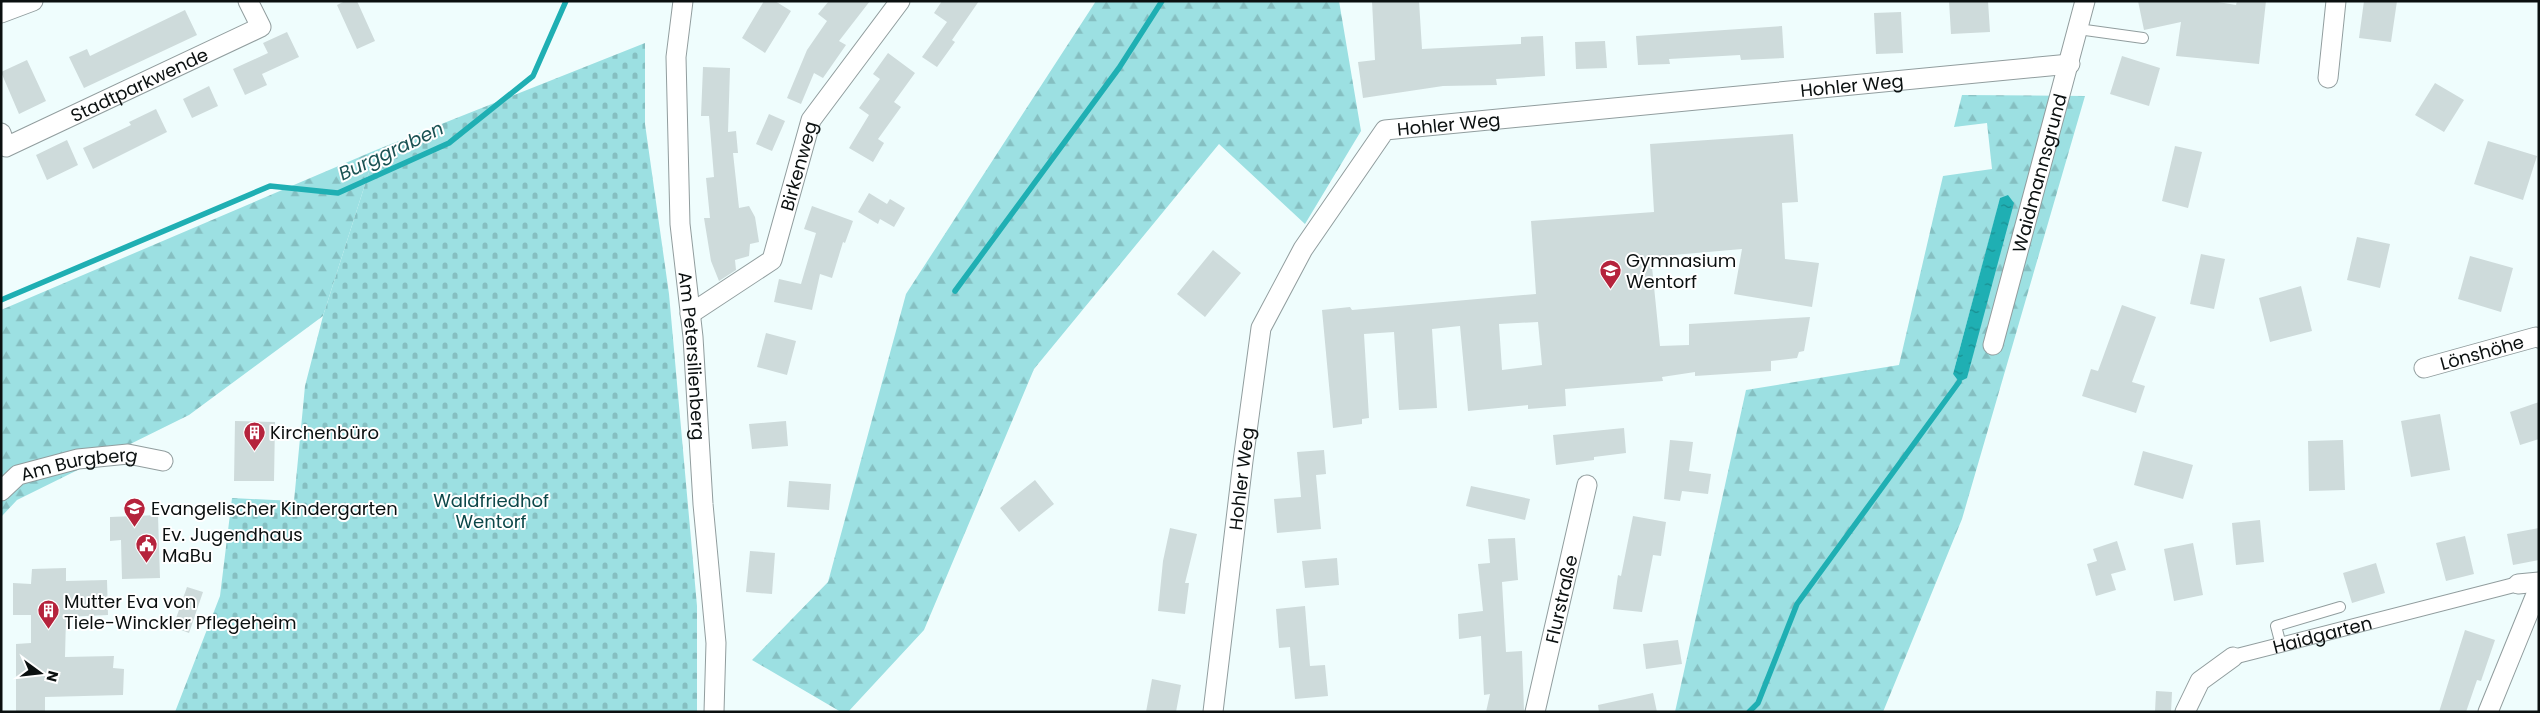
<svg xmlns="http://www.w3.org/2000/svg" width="2540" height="713" viewBox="0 0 2540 713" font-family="Poppins,sans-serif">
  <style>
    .forest { fill: url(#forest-firs); fill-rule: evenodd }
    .cemetery { fill: url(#cemetery-stones) }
    .water { fill: url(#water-ripples) }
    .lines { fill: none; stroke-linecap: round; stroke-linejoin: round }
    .stream { stroke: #1fafb3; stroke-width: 5.5 }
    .building { fill: #cedbdb; fill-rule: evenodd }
    .service-casing { stroke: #919d9e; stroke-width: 12 }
    .pedestrian-casing { stroke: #919d9e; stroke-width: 16 }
    .minor-casing { stroke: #919d9e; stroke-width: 21 }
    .service { stroke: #fff; stroke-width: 10 }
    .pedestrian { stroke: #fff; stroke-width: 14 }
    .minor { stroke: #fff; stroke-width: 19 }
    .labels { text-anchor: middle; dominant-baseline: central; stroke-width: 4; stroke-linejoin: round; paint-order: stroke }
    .street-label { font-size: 18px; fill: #0b1010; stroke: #fff }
    .poi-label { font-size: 18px; fill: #0b1010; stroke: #fff; text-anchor: start }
    .park-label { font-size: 18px; fill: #0c4749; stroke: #fff }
    .water-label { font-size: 19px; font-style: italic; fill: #1a5253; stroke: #fff }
  </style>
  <defs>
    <pattern id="forest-firs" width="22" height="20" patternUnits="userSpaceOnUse" patternTransform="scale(1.25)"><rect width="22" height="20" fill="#9ce0e2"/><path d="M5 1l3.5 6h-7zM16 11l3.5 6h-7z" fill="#85bfc1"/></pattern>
    <pattern id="cemetery-stones" width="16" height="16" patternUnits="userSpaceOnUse" patternTransform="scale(1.25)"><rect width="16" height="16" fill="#9ce0e2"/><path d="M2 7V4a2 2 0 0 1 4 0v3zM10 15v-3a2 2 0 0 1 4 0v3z" fill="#85bfc1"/></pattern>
    <pattern id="water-ripples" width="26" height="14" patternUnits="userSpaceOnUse" patternTransform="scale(1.25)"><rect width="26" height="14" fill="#1fafb3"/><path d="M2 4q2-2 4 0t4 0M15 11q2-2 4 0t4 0" fill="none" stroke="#198d90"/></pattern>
  </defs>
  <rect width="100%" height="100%" fill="#effdfd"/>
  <path class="forest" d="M1096,1H1339L1361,131L1305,224L1219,144L1034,369L924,630L848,712H841L752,660L828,582L906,294Z
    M1962,95L2085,96L1962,519L1883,712H1675L1746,390L1899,365L1943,176L1992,169L1987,123L1954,127ZM2000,199L1959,382L1953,374Z
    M376,150L323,316L189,415L17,500L1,517V310Z"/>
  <path class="cemetery" d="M645,43V124L669,294L697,606V712H175L220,596L232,498L294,501L305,386L323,316L376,150Z"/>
  <path class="water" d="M2008,195L2014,203L1967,378L1959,382L1953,374L2000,198Z"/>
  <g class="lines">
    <path class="stream" d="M955,291L1119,68L1162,1
      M1,300L270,186L338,193L449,143L533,76L566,1
      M1749,712L1758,703L1797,604L1959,382"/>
  </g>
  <path class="building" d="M345,1H357L375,41L357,49L337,5Z
    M764,1H775L791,11L765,53L742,38Z
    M829,1H870L839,41L846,45L823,78L814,73L801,104L787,98L807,50L827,21L818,14Z
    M942,1H979L952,40L955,42L937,67L922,57L947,22L934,13Z
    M1372,1H1419L1422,49L1521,44V37L1543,36L1545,76L1496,79L1497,85L1443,86L1363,98L1358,62L1375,60Z
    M1949,1H1988L1990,32L1951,34Z
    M2138,1H2212L2236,5L2237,1H2266L2259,64L2176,56L2181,22L2144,30Z
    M2364,1H2397L2391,42L2359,38Z
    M185,10L197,35L84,88L69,57L87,49L90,56Z
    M1901,12L1903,53L1876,54L1874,13Z
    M1782,26L1784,58L1741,60L1740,55L1669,59L1670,64L1638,65L1636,36Z
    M287,32L299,57L262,74L267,85L245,95L233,69L268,53L263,43Z
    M1605,41L1607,68L1576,69L1575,42Z
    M888,53L915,73L894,102L901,107L878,139L884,143L873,162L849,148L869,115L859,108L880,79L873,74Z
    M2122,56L2160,68L2149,106L2110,94Z
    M27,60L46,101L19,114L1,72Z
    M703,67L730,68L728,132L736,131L738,153H733L739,208L749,206L755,217L759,242L750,244L749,256L735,260L736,270L719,281L711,261L704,218H710L706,178L714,177L709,116H701Z
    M2435,83L2464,100L2444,132L2415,115Z
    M209,86L218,106L192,118L183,99Z
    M156,109L167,132L93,169L83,148L131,125L129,122Z
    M769,114L785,121L772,151L756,144Z
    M1793,134L1798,202L1782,203L1785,259L1819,263L1812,307L1734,294L1742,249L1651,257L1660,346L1689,345V324L1810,317L1804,351L1799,352L1797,358L1771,361V371L1695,376V372L1662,377L1663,381L1565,389L1566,406L1528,409V405L1468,411L1460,326L1432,329L1437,408L1399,410L1394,332L1364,334L1369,418L1362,419V424L1333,428L1322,310L1350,307L1352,310L1536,294L1531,221L1654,212L1650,144ZM1538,322L1542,365L1502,370L1499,324Z
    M67,140L78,165L47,180L36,155Z
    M2488,141L2537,156L2523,200L2474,184Z
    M2175,146L2202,152L2188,208L2162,201Z
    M869,193L887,204L890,199L905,208L894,227L880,219L878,224L858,212Z
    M812,206L853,221L845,243L843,242L832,278L820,274L812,310L774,302L779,279L801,284L816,233L804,229Z
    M2357,237L2390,244L2380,288L2347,280Z
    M1213,250L1241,273L1205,317L1177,294Z
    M2201,254L2225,259L2214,309L2190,304Z
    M2470,256L2513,268L2501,312L2458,299Z
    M2301,286L2312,331L2270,342L2259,298Z
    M2122,305L2156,317L2132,382L2145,386L2136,413L2082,396L2091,369L2098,371Z
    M766,333L796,341L787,375L757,367Z
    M2539,402V439L2520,445L2510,412Z
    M2440,414L2450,470L2411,477L2401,421Z
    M235,421L275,422L274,481H234Z
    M786,421L788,446L752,449L749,424Z
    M1624,428L1626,453L1594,457V460L1556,465L1553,435Z
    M1670,440L1693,442L1689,471L1711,474L1708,494L1682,491L1680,501L1664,499Z
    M2343,440L2345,490L2309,491L2308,441Z
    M1324,450L1326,474L1316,475L1321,529L1277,533L1274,499L1301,497L1297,452Z
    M2143,451L2193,465L2183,499L2134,485Z
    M1035,480L1054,504L1019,532L1000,508Z
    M789,481L831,484L829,510L787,507Z
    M1471,486L1530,499L1525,520L1466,506Z
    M158,515L160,578L122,579L121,540L110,541V517Z
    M1633,516L1666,522L1661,556L1653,555L1642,612L1613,609L1618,575L1621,576Z
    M2260,520L2264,562L2236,565L2232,523Z
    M1170,528L1197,534L1185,583H1189L1185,614L1158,611L1163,561Z
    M2539,528V560L2513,565L2507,534Z
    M2465,536L2474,574L2446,581L2436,543Z
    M1515,538L1518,580L1502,582L1506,652L1522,651L1524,712H1486L1490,694L1484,695L1481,636L1459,639L1458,614L1483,611L1478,564L1490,563L1488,539Z
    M2117,541L2126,570L2111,574L2116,590L2096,596L2087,564L2097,561L2093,549Z
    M2193,543L2203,595L2174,601L2164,549Z
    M750,551L775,553L772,594L746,592Z
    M1337,558L1339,585L1305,588L1302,561Z
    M2376,563L2385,593L2352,603L2343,573Z
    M66,568V581L107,580L108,615L66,617L65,657L114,656L113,668L124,669L123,695L45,697V712H16V644L31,643V615H13V583L31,584L32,569Z
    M187,587L203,592L189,633L173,627Z
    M1305,606L1310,666L1325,665L1328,696L1295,699L1290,647L1279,648L1276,609Z
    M2465,630L2495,640L2481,681L2477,680L2466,712H2439Z
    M1678,640L1682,664L1646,669L1643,644Z
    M1152,679L1181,685L1176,712H1146Z
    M2156,691L2172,692L2171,712H2155Z
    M1653,693L1657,712H1599L1598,705Z"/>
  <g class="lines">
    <defs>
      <path id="service" d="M2078,29L2143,38
        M2281,645L2276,626L2340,607"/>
      <g id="pedestrian">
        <path id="s1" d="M2233,657L2518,584"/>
      </g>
      <g id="minor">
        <path id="s2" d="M683,1L676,57L680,224L693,337L703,504L716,643L714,712"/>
        <path d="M1,13L33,1"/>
        <path d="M2328,78L2336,1"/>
        <path id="s3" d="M1,133L6,147L261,27L248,1"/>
        <path id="s4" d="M690,314L772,260L811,120L900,1"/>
        <path id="s5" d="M1993,345L2085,1"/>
        <path id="s6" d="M2424,368L2536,337L2539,338"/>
        <path id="s7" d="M1,491L18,475L78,459L128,454L163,461"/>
        <path d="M2518,584L2539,582"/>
        <path id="s8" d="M1213,712L1243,461L1261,328L1303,249L1385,130L2070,64"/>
        <path id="s9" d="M1535,712L1587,485"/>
        <path d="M2185,712L2200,681L2233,657"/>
        <path d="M2488,712L2539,587"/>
      </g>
    </defs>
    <use href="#service" class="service-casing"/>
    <use href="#pedestrian" class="pedestrian-casing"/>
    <use href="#minor" class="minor-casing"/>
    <use href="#service" class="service"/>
    <use href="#pedestrian" class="pedestrian"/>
    <use href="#minor" class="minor"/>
  </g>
  <defs>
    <symbol id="school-pin" viewBox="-11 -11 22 30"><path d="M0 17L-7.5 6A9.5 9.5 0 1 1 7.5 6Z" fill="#b5233c" stroke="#fff"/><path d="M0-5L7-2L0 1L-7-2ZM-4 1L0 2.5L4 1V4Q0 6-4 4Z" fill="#fff"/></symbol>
    <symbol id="building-pin" viewBox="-11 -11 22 30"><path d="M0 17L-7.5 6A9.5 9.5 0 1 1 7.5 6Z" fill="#b5233c" stroke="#fff"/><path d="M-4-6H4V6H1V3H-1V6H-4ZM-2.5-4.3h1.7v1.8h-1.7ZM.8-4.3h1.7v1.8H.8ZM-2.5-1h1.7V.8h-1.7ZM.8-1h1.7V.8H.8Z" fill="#fff"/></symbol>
    <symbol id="civic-pin" viewBox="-11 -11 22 30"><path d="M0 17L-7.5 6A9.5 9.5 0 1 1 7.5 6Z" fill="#b5233c" stroke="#fff"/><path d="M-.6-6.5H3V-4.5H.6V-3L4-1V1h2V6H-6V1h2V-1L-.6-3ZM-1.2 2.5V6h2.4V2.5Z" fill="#fff"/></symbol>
  </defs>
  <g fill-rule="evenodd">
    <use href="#school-pin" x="1598" y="258" width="25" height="34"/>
    <use href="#building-pin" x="242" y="420" width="25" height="34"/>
    <use href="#school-pin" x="122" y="496" width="25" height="34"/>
    <use href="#civic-pin" x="134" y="532" width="25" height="34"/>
    <use href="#building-pin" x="36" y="598" width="25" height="34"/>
  </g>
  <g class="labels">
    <g class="street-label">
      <text stroke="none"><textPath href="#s3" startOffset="162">Stadtparkwende</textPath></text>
      <text stroke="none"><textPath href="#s8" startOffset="1090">Hohler Weg</textPath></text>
      <text stroke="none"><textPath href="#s8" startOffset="685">Hohler Weg</textPath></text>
      <text stroke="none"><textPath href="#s4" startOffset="196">Birkenweg</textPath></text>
      <text stroke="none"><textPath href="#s5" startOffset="178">Waidmannsgrund</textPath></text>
      <text stroke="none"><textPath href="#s6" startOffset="60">Lönshöhe</textPath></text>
      <text stroke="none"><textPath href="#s2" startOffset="356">Am Petersilienberg</textPath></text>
      <text stroke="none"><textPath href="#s7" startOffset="86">Am Burgberg</textPath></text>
      <text stroke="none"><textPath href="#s8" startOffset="235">Hohler Weg</textPath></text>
      <text stroke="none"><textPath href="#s9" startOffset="116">Flurstraße</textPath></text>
      <text stroke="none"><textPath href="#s1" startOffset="92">Haidgarten</textPath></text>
    </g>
    <g class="poi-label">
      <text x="1626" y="260">Gymnasium<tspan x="1626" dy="21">Wentorf</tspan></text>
      <text x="270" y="432">Kirchenbüro</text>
      <text x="151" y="508">Evangelischer Kindergarten</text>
      <text x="162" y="534">Ev. Jugendhaus<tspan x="162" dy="21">MaBu</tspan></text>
      <text x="64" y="601">Mutter Eva von<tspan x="64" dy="21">Tiele-Winckler Pflegeheim</tspan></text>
    </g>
    <g class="park-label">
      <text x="491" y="500">Waldfriedhof<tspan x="491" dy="21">Wentorf</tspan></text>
    </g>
    <g class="water-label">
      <text transform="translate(391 151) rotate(-25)">Burggraben</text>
    </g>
  </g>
  <rect width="2540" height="713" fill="none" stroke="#0b1010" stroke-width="5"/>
  <g transform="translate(40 673) rotate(105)" stroke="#ffffff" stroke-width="4" paint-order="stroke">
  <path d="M0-4L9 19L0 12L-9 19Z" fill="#0b1010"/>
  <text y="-8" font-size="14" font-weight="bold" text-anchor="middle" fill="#0b1010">N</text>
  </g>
</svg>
